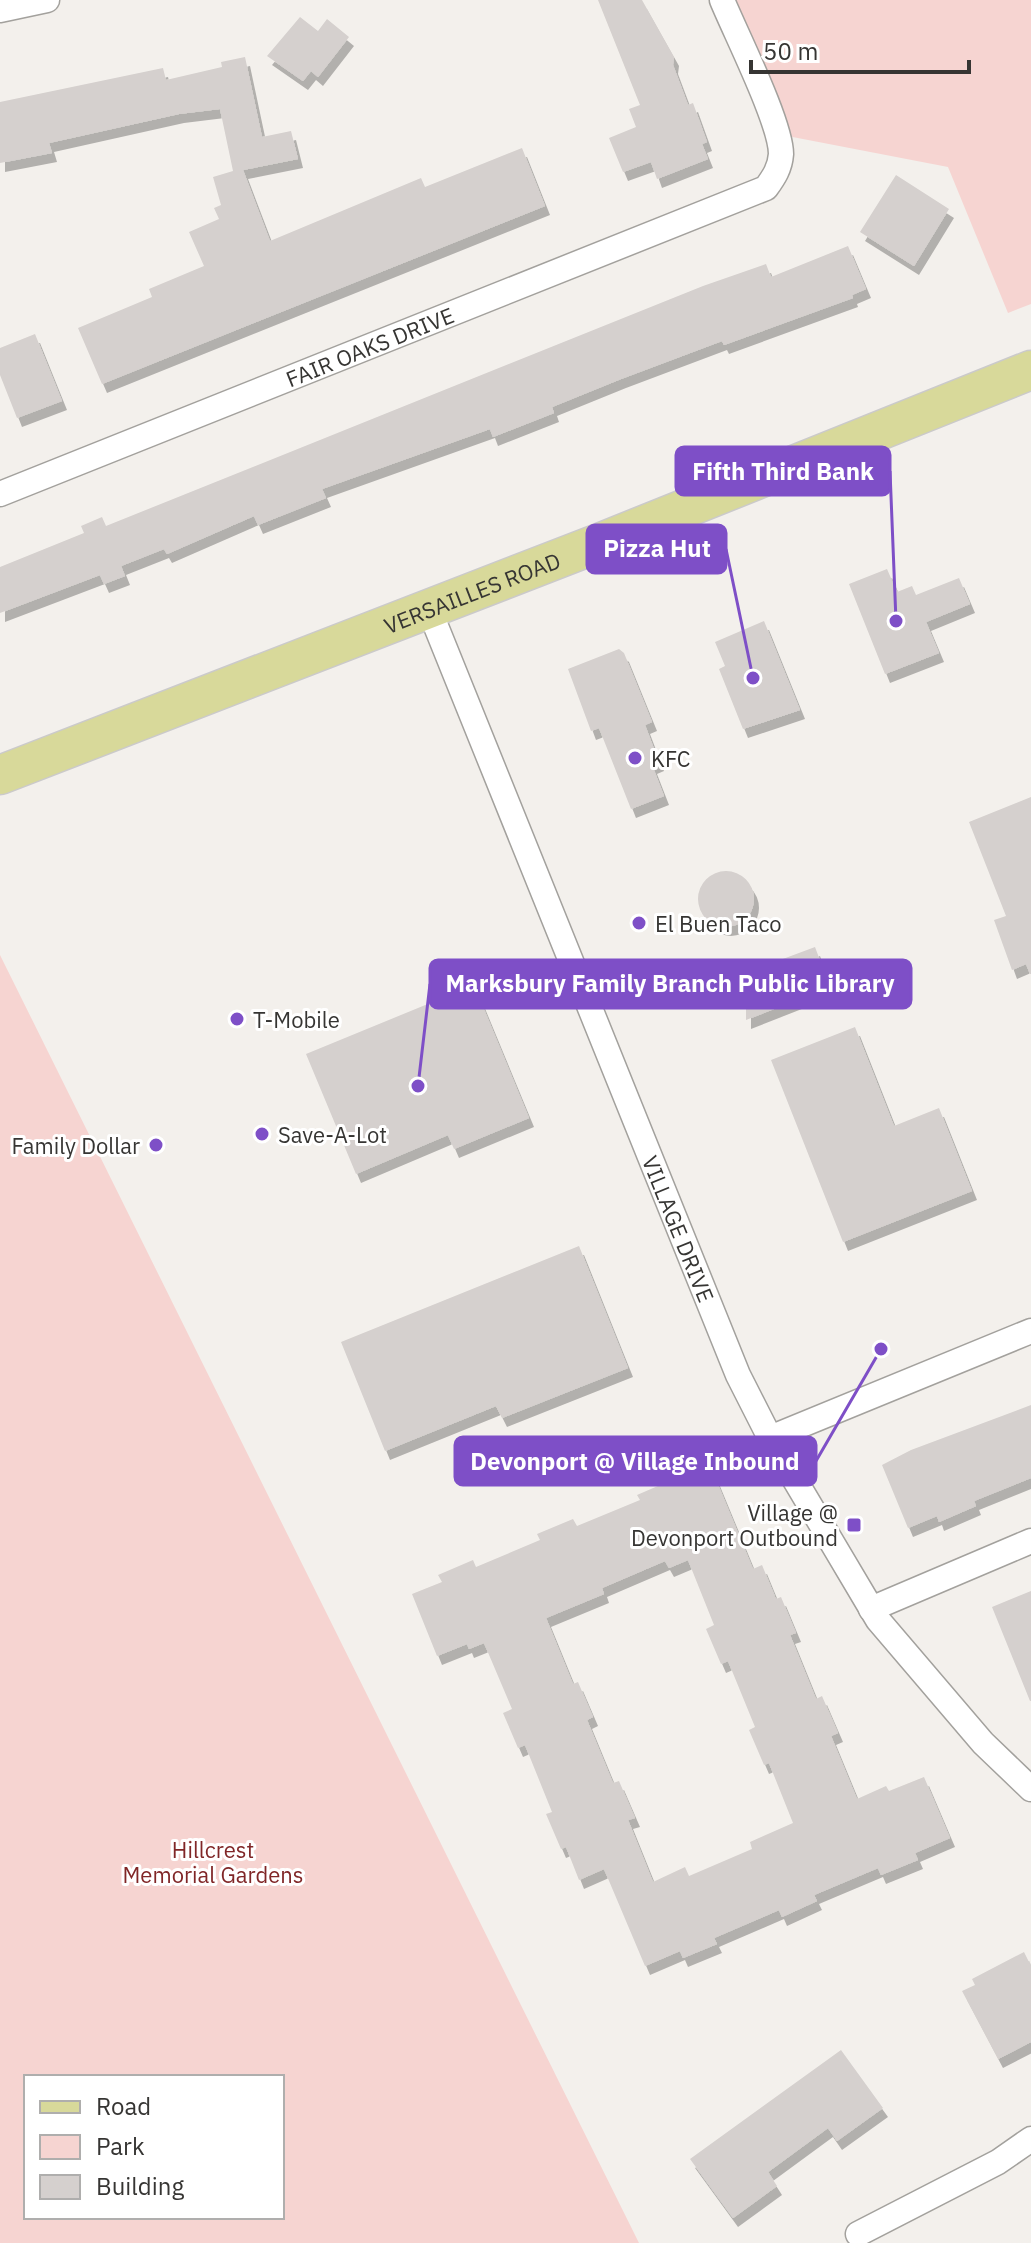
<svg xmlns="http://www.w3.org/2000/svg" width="1031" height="2243" viewBox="0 0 1031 2243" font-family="'IBM Plex Sans',sans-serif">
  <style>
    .green { fill: #f6d4d1; fill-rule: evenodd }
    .building { fill: #d5d0ce; fill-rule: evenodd; filter: url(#shadow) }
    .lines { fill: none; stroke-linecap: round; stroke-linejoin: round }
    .minor-casing { stroke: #a3a19d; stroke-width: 27 }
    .primary-casing { stroke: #cbcaca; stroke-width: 41 }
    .minor { stroke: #fff; stroke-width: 24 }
    .primary { stroke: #d8d99a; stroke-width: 38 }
    .poi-dot { fill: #7e4fc7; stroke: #fff; stroke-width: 3 }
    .labels { text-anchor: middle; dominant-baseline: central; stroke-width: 6; stroke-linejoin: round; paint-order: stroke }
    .street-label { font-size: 22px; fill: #363533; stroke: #fff }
    .poi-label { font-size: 22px; fill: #363533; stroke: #fff; text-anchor: start }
    .park-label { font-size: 22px; fill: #802627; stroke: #fff }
    .leader { fill: none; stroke: #7e4fc7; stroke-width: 3 }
    .callout-dot { fill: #7e4fc7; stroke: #fff; stroke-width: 3 }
    .callout { fill: #7e4fc7; stroke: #7e4fc7; stroke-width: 3 }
    .callout-label { font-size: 24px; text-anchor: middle; font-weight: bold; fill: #fff }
  </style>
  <defs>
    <filter id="shadow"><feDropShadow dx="5" dy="9" stdDeviation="0" flood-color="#0004"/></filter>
  </defs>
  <rect width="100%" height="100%" fill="#f3f0ec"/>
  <path class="green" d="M722,0H1031V304L1008,313L948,167L777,134Z
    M0,955L639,2243H0ZM26,2077H282V2217H26Z"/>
  <path class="building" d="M598,0H642L674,57L673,65L688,105L693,103L707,142L702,144L708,159L657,179L651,162L623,172L609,138L636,127L629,109L640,105Z
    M300,17L318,31L327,19L349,37L318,77L311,71L303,81L267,56Z
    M245,57L262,137L291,131L298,159L243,170L270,241L421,178L425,187L522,148L545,206L102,384L78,328L152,297L149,289L204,266L189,232L219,219L214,208L221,205L213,177L233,171L220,109L179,114L49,143L52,153L0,163V102L163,68L166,80L222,67L221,62Z
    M896,175L949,209L914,266L860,232Z
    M848,246L866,289L852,295L853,298L724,345L722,341L621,379L552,407L554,413L493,437L490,429L322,489L326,498L258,525L254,516L167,554L164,549L121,566L125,576L104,584L100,575L0,613V567L84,533L81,526L102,517L106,526L703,286L766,264L771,277Z
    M35,334L62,401L17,418L0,375V348Z
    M887,569L897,592L912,586L916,595L959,578L970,604L926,622L939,653L885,674L849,584Z
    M764,621L800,710L743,729L719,669L725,666L715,642Z
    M619,649L624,653L652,722L645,725L659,762L652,765L664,796L631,809L599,728L591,731L568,669Z
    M1031,797V974H1030L1026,964L1012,970L994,920L1006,916L969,822Z
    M698 899a28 28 0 1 1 56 0a28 28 0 1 1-56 0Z
    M815,947L830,987L746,1020V1003L732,978Z
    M474,985L529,1118L454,1149L448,1135L356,1174L306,1054Z
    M855,1027L894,1126L939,1108L972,1191L843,1242L771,1060Z
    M579,1246L628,1368L502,1418L496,1406L385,1451L341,1342Z
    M1031,1405V1478L974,1501L976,1506L939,1522L937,1516L908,1528L882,1465L911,1450Z
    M712,1470L753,1569L762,1565L776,1599L781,1597L796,1633L790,1635L816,1699L822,1696L838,1733L831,1736L857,1799L886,1786L889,1791L924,1777L950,1838L915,1853L918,1860L881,1875L878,1868L814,1895L817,1901L782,1917L779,1910L714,1938L717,1944L683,1958L680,1951L645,1966L604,1869L579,1880L566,1847L561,1849L546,1814L552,1812L525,1745L518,1748L503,1713L512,1709L484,1643L469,1649L467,1644L437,1656L412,1594L442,1582L438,1575L473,1560L476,1567L540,1540L537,1534L573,1519L577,1526L640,1500L637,1495L674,1479L677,1485ZM688,1560L714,1625L706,1629L721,1664L728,1661L755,1727L749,1730L764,1765L769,1763L793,1823L750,1842L752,1849L689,1876L685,1867L653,1882L628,1820L635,1818L619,1781L613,1783L587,1720L593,1717L578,1682L573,1684L546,1618L604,1594L602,1588L665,1561L669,1568Z
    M1031,1591V1701H1030L992,1607Z
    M1024,1952L1031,1966V2042L998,2059L962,1991L975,1985L972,1979Z
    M841,2050L883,2108L837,2141L828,2128L768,2172L777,2186L733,2218L690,2159Z"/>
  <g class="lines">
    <defs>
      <g id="minor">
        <path d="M0,10L47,0"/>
        <path id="s1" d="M0,494L766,188C774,177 780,168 781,154C781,123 736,34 722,0"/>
        <path id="s2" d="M429,609L738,1375L770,1438L878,1620L983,1743L1031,1789"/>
        <path d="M770,1438L1031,1331"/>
        <path d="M871,1609L1031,1541"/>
        <path d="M858,2234L998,2162L1031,2139"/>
      </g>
      <g id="primary">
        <path id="s3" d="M0,775L599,543L1031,370"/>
      </g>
    </defs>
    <use href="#minor" class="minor-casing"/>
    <use href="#primary" class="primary-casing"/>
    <use href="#minor" class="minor"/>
    <use href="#primary" class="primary"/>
  </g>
  <g class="poi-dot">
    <circle cx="635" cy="758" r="8"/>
    <circle cx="639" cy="923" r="8"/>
    <circle cx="237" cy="1019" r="8"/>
    <circle cx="262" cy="1134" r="8"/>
    <circle cx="156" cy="1145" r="8"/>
    <rect x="846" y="1517" width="16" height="16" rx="4"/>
  </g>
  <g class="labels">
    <g class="street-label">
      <text stroke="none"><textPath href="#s1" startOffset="398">FAIR OAKS DRIVE</textPath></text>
      <text stroke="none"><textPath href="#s3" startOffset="506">VERSAILLES ROAD</textPath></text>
      <text stroke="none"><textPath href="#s2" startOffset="668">VILLAGE DRIVE</textPath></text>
    </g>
    <g class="poi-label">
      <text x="651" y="758">KFC</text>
      <text x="655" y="923">El Buen Taco</text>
      <text x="253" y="1019">T-Mobile</text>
      <text x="278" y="1134">Save-A-Lot</text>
      <text x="140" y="1145" text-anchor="end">Family Dollar</text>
      <text x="838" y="1512" text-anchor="end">Village @<tspan x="838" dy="25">Devonport Outbound</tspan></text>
    </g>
    <g class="park-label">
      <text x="213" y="1849">Hillcrest<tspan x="213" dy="25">Memorial Gardens</tspan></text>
    </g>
  </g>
  <path class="leader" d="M896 621L890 471M753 678L726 549M418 1086L430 984M881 1349L816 1461"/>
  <g class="callout-dot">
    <circle cx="896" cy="621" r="8"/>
    <circle cx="753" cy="678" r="8"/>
    <circle cx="418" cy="1086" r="8"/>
    <circle cx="881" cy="1349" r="8"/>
  </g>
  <g class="callout">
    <rect x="676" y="447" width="214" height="48" rx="8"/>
    <rect x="587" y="525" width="139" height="48" rx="8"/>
    <rect x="430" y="960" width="481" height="48" rx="8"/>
    <rect x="455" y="1437" width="361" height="48" rx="8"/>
  </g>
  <g class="callout-label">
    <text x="783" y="480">Fifth Third Bank</text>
    <text x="657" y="557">Pizza Hut</text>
    <text x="670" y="992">Marksbury Family Branch Public Library</text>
    <text x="635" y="1470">Devonport @ Village Inbound</text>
  </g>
  <rect x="24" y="2075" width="260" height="144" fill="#ffffff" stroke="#afaead" stroke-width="2"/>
  <rect x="40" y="2101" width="40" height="12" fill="#d8d99a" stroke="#afaead" stroke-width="2"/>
  <text x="96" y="2115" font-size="24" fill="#363533">Road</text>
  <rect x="40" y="2135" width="40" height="24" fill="#f6d4d1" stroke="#afaead" stroke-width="2"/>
  <text x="96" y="2155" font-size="24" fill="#363533">Park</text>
  <rect x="40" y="2175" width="40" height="24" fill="#d5d0ce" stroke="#afaead" stroke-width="2"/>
  <text x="96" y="2195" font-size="24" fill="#363533">Building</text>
  <path d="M751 60v12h218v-12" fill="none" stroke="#363533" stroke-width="4"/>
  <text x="763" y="60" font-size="24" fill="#363533" stroke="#ffffff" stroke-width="6" paint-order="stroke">50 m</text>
</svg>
